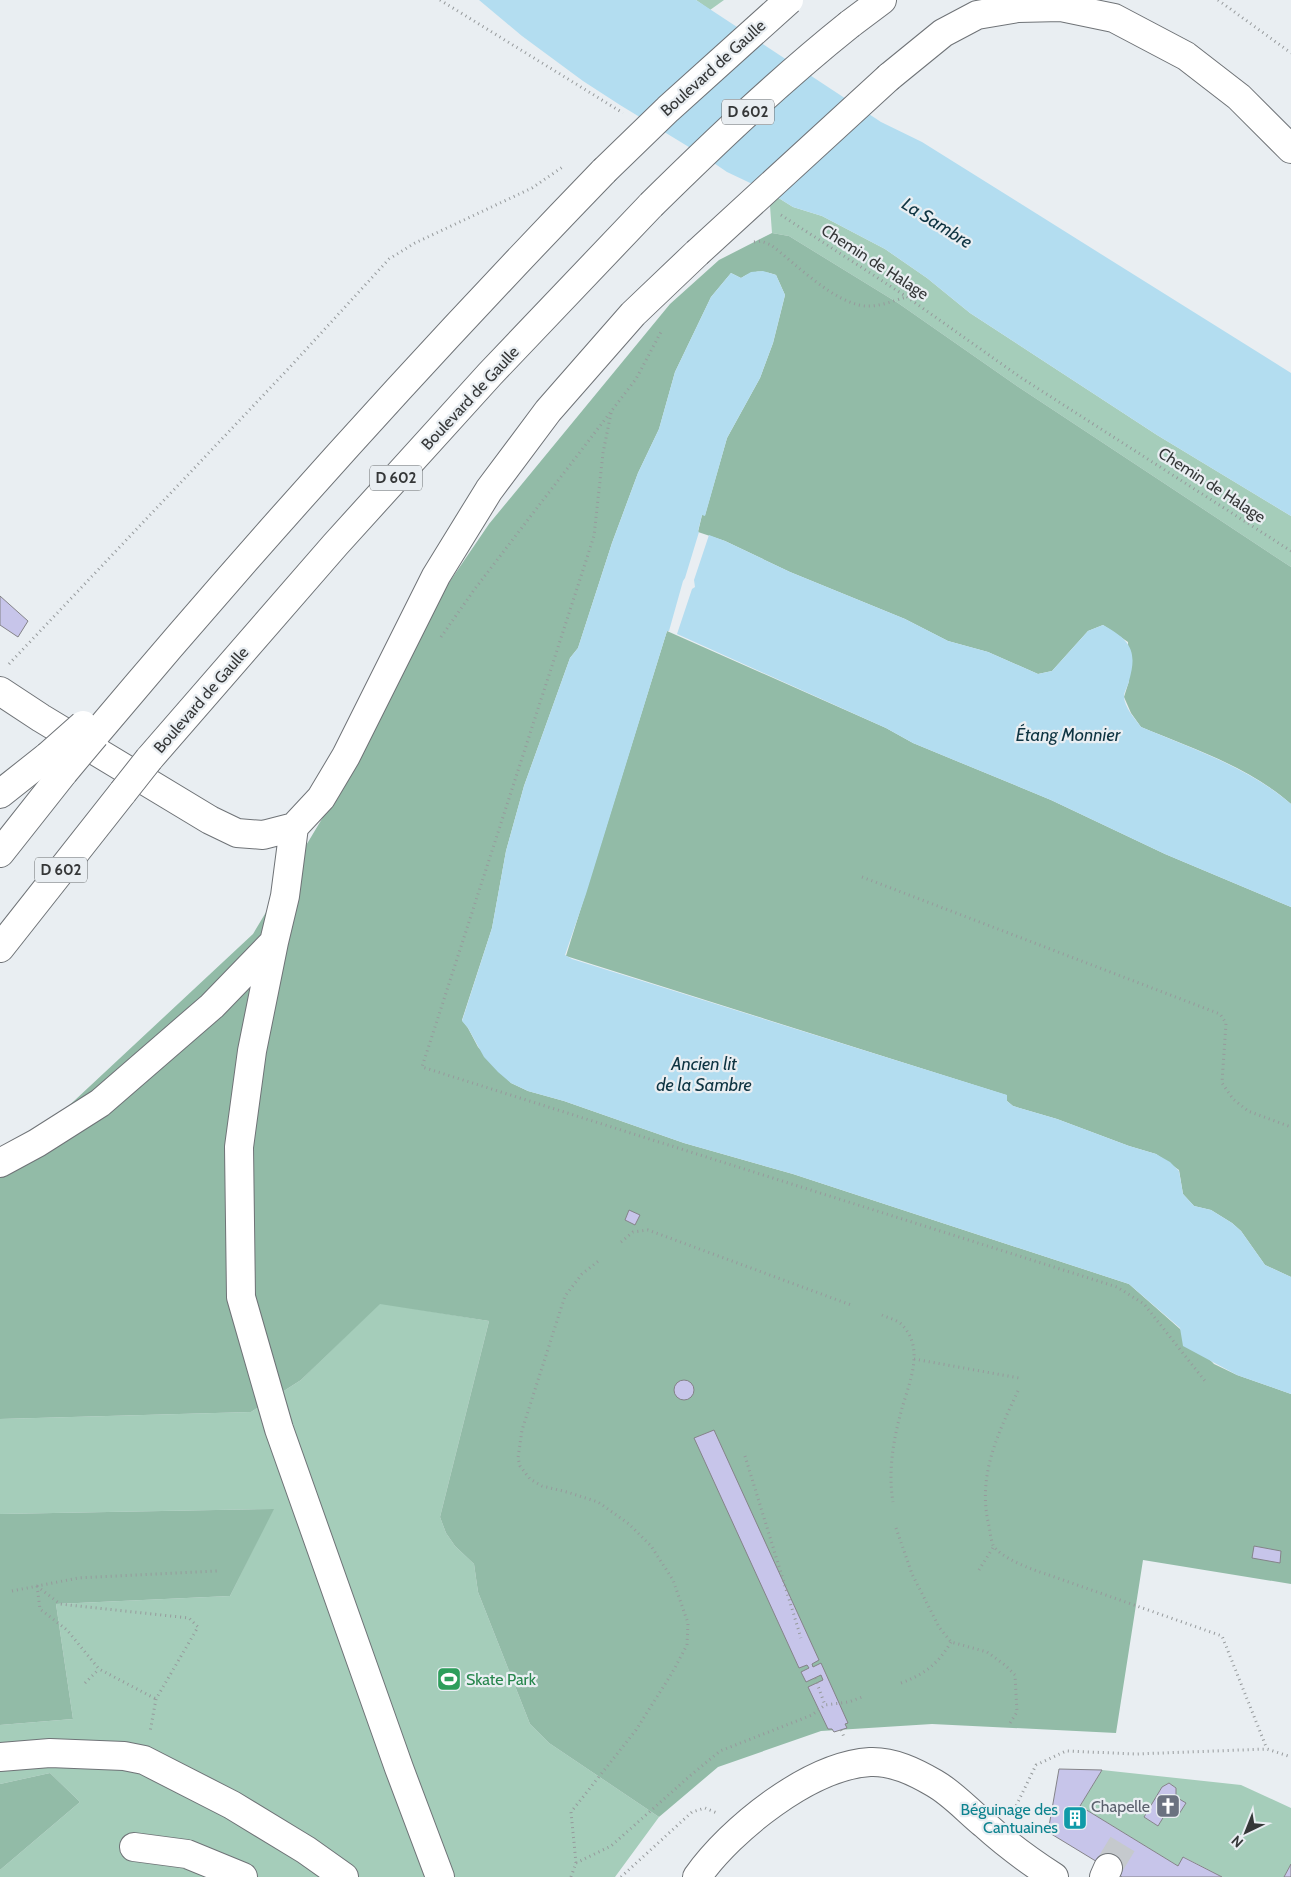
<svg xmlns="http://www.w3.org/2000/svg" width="1291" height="1877" viewBox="0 0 1291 1877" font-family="Cabin,sans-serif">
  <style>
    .green { fill: #a5cdba; fill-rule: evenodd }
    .forest { fill: #92bba7 }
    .water { fill: #b3ddf0 }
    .building { fill: #c7c5ea; stroke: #848388 }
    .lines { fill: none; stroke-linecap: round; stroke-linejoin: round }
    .minor-tunnel { stroke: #c5c9cd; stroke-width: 28; stroke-dasharray: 28 14; stroke-linecap: butt }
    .minor-casing { stroke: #6f7377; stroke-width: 30 }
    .major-casing { stroke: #6f7377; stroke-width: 30 }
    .path { stroke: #969a9c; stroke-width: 3; stroke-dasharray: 1 4; stroke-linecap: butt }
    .minor { stroke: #fff; stroke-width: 28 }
    .major { stroke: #fff; stroke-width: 28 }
    .minor-bridge-casing { stroke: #6f7377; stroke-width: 30; stroke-linecap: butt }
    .major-bridge-casing { stroke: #6f7377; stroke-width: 30; stroke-linecap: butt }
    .minor-bridge { stroke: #fff; stroke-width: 28 }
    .major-bridge { stroke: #fff; stroke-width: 28 }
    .labels { text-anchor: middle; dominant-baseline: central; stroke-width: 4.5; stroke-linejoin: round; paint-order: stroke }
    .shield { fill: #e9eef2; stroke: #6b6e70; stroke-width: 1 }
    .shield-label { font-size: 15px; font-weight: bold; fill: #353738 }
    .street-label { font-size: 16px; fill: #353738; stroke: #e9eef2 }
    .leisure-label { font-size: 16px; fill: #27864d; stroke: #e9eef2; text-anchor: start }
    .worship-label { font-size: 16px; fill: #5b616d; stroke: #e9eef2; text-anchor: end }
    .culture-label { font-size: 16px; fill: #0d838f; stroke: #e9eef2; text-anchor: end }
    .water-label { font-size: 18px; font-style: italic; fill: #0e3442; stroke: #e9eef2 }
  </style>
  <rect width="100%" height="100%" fill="#e9eef2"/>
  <path class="green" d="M696,0H724L710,10Z
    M769,192L793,207L822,216L885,249L927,278L970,313L1157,435L1291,516V567L1017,386L898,303L789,236L772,233Z
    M380,1303L489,1321L440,1517L446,1533L455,1546L474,1564L478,1592L530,1724L549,1743L659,1817L615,1877H0V1870L80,1802L50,1773L0,1784V1725L73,1719L56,1604L230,1596L273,1509L0,1514V1419L251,1412L301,1380Z
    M1102,1770L1241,1785L1291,1808V1864L1284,1877H1222L1184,1857L1178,1866L1080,1806ZM1169,1783L1176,1788V1797L1179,1814L1169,1808L1158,1826L1144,1817L1162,1787Z"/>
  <path class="forest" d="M772,233L789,236L898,303L1017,386L1291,567V804C1249,767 1192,748 1141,727L1131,713L1124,697L1129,681L1128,642L1103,625L1088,631L1052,671L1038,674L988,652L948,641L905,619L790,572L725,541L698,532L702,515H705L727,438L760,378L773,343L785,295L776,275C762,270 754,270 741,278L731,273L711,297L675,372L659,429L638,473L612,543L578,648L570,658L524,786L506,851L492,928L462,1020L468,1028L478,1047L511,1083L528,1091L564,1101L684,1143L793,1174L1129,1284L1180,1329L1214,1364L1237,1375L1291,1394V1584L1143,1560L1116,1733L932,1724L821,1731L718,1767L659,1817L549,1743L530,1724L478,1592L474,1564L455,1546L446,1533L440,1517L489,1321L380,1304L301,1380L251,1412L0,1419V1170L253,934L356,762L429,612L489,524L670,304L719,260Z
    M667,631L886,728L913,743L1051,800L1165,854L1291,907V1277L1265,1265L1241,1231L1232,1223L1211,1210L1194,1206L1183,1194L1179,1170L1156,1154L1129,1146L1057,1119L1013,1106L1007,1101L1006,1095L566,956Z
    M274,1509L230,1596L56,1604L73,1719L0,1725V1514Z
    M50,1773L80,1802L0,1870V1784Z"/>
  <path class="water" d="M479,0H696L881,122L922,142L1291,373V516L1157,435L970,313L927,278L885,249L822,216L793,207L769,192L727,172L702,155L620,105L583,81L522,36Z
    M763,271L776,275L785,295L773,343L760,378L727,438L705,516L702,515L698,531L699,532L685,578L683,581L669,631H667L586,894L565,955L572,959L1007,1095V1101L1013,1106L1057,1119L1129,1146L1156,1154L1170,1162L1179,1171L1183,1194L1194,1206L1211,1210L1232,1223L1241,1231L1265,1265L1291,1277V1394L1237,1375L1183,1346L1180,1328L1129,1284L793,1174L684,1143L564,1101L528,1091L511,1083L498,1072L484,1057L468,1028L462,1021L492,928L506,851L524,786L570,658L578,648L612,543L638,473L659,429L675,372L711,297L731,273L741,278L751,272Z
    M709,535L725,541L790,572L905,619L948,641L988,652L1038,674L1052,671L1088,631L1103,625C1130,640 1138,650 1129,681C1128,686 1124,692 1124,696C1124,707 1135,719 1141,727C1193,749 1248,767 1291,804V907L1165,854L1051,800L913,743L886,728L677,634L692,589L695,587L694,580Z"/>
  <path class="building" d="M0,596L28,621L18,637L0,625Z
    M629,1210L640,1215L635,1225L625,1220Z
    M674 1390a10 10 0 1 1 20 0a10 10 0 1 1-20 0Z
    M714,1430L819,1660L812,1664L813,1667L821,1663L848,1723L845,1724L847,1728L834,1732L832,1729H828L808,1687L823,1680L821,1675L806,1682L801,1672L809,1668L807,1665L799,1668L694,1438Z
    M1254,1546L1281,1551L1280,1563L1252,1558Z
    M1059,1769L1102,1770L1080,1806L1178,1866L1183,1857L1222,1877H1122L1048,1832Z
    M1169,1783L1176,1788V1797L1186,1803L1179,1814L1169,1808L1158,1826L1144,1817L1162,1787Z
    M1291,1864V1877H1284Z"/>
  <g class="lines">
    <path class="minor-tunnel" d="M1108,1868L1128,1835"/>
    <defs>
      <path id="minor" d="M889,77L943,33L977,15L1018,8L1061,7L1114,18L1186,56L1239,97L1291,149
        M0,691L41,718L210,820L237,833L263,835L294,827L321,798L346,756L436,576L489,490L548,411L633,314L697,253
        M0,794L48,756
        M274,942L252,1051L239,1147L241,1297L279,1429L399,1768L440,1877
        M0,1163L37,1143L100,1103L212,1006L274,942L285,896L294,827
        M134,1847L187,1854L243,1877
        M1104,1877L1108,1868"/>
      <path id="major" d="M850,24L882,0
        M95,735C258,541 428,353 604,171
        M149,759L335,545L490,374L651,205
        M0,853L64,772
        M0,948L123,792
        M0,1757L50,1753L124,1756L144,1760L232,1805L306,1850L344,1877
        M697,1877C731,1829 809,1766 870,1762C893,1761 915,1772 934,1783C952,1793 968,1811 984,1824C1006,1844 1029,1861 1054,1877"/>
    </defs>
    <use href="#minor" class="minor-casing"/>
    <use href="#major" class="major-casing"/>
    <path class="path" d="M440,0L623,113
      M1218,0L1291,53
      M781,215L907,297L1020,377L1291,551
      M754,242L761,241L771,245C796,264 834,303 865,306C879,307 893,301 906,297
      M611,413L603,453L594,536L422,1067L1117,1287L1144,1304L1205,1381
      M441,637L474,590L636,379L662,330
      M9,664L290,367L389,259L415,243L532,188L564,166
      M862,877L1220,1014L1226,1023L1222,1083L1233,1099L1248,1111L1291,1127
      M621,1242L633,1232L648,1230L851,1305
      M882,1315C888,1318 898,1320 902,1325C926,1349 908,1385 901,1412C893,1441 888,1473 893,1502
      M914,1359L1019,1378
      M1018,1391C997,1435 977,1477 989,1526C990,1532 991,1540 993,1545C1000,1558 1033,1570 1046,1574L1222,1636L1267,1749
      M745,1456L801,1638
      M896,1528L912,1574L939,1627L951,1642L987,1652L1005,1665L1015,1675L1017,1712L1010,1723
      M979,1570L994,1546
      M37,1586L60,1604L189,1618L198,1627L156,1699L150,1732
      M37,1586L40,1609L67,1630L99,1669L156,1699
      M12,1591L78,1578L218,1571
      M815,1678L825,1705
      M85,1683L99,1669
      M901,1683C925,1674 938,1664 951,1642
      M841,1730L844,1737
      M1014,1810L1036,1765L1066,1751L1136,1754L1267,1749L1291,1757
      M576,1863L611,1846L691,1775L720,1751L812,1715L825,1705L849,1702L862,1697
      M571,1877L576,1863L571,1812L636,1730L672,1673L687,1645L688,1623L673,1580L651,1546L629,1524L598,1502L567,1492L542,1486L530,1479L520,1466L518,1458L522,1430L565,1296L582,1274L601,1259
      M621,1877L692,1812L705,1808L717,1813"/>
    <use href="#minor" class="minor"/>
    <use href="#major" class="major"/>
    <defs>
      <path id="minor-bridge" d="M697,253L889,77
        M48,756L83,725"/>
      <path id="major-bridge" d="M604,171L668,109L789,0
        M651,205C715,142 780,80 850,24
        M64,772L95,735
        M123,792L149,759"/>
    </defs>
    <use href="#minor-bridge" class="minor-bridge-casing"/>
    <use href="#major-bridge" class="major-bridge-casing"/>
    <use href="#minor-bridge" class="minor-bridge"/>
    <use href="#major-bridge" class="major-bridge"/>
  </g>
  <defs>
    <symbol id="stadium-square" viewBox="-11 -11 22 22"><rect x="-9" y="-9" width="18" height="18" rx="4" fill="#2e9e5b" stroke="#e9eef2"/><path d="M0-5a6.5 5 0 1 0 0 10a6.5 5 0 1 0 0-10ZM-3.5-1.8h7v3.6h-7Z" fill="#fff"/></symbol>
    <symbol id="church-square" viewBox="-11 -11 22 22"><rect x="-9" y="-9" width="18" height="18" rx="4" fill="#6b7280" stroke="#e9eef2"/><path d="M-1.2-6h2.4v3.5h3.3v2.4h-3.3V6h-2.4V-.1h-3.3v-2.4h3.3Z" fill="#fff"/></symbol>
    <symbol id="building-square" viewBox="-11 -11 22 22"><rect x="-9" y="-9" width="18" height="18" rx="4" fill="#0f9aa8" stroke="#e9eef2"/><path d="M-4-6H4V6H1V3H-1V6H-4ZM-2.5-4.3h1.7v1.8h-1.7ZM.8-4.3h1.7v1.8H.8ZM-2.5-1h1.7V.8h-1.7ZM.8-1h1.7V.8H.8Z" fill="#fff"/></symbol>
  </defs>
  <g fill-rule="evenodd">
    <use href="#stadium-square" x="435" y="1665" width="28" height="28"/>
    <use href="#church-square" x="1154" y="1792" width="28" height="28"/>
    <use href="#building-square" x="1061" y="1804" width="28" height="28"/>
  </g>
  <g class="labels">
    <g class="shield">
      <rect x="722" y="99.5" width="52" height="25" rx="4"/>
      <rect x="370" y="465.5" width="52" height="25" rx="4"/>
      <rect x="35" y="857.5" width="52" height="25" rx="4"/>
    </g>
    <g class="shield-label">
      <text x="748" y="112">D 602</text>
      <text x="396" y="478">D 602</text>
      <text x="61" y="870">D 602</text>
    </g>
    <g class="street-label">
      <text transform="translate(713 68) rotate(-42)">Boulevard de Gaulle</text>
      <text transform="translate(875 262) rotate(33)">Chemin de Halage</text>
      <text transform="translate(470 398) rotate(-47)">Boulevard de Gaulle</text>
      <text transform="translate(1212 485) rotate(33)">Chemin de Halage</text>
      <text transform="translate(201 700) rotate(-49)">Boulevard de Gaulle</text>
    </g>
    <g class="leisure-label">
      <text x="466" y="1679">Skate Park</text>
    </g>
    <g class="worship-label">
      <text x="1150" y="1806">Chapelle</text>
    </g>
    <g class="culture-label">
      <text x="1058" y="1809">Béguinage des<tspan x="1058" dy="18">Cantuaines</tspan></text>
    </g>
    <g class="water-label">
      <text transform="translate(937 223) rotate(32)">La Sambre</text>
      <text x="1068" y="735">Étang Monnier</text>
      <text x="704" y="1064">Ancien lit<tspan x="704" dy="21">de la Sambre</tspan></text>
    </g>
  </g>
  <g transform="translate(1246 1832) rotate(223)" stroke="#e9eef2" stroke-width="4" paint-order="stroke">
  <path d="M0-4L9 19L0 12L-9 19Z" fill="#353738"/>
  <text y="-8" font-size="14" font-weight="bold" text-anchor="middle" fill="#353738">N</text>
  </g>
</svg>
